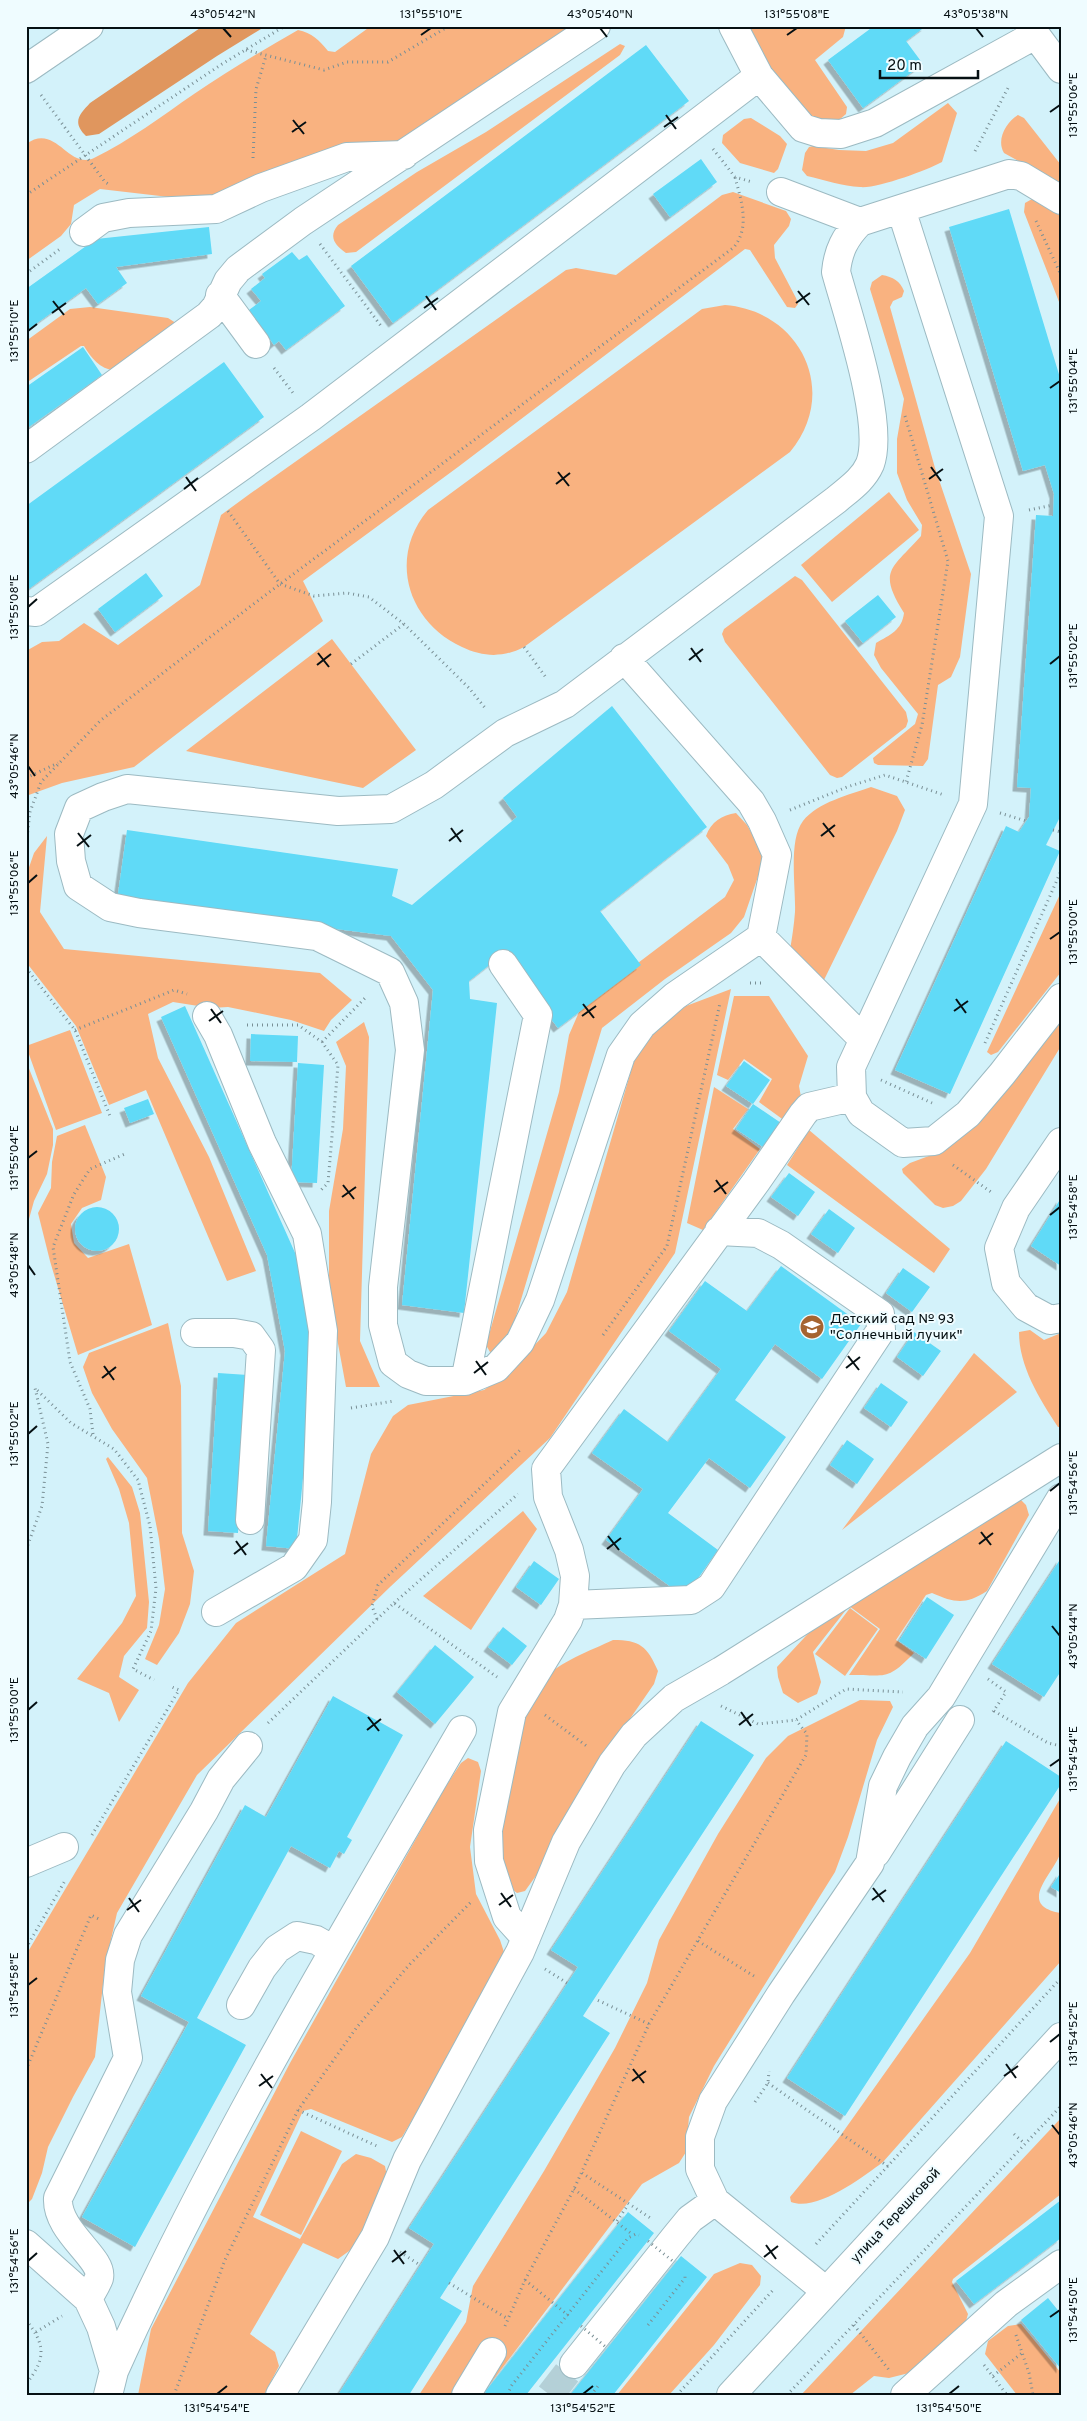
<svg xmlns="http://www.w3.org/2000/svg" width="1087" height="2421" viewBox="0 0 1087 2421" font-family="Overpass,sans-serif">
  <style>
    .green { fill: #f9b280 }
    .forest { fill: #e0965e }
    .building { fill: #60daf7; filter: url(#shadow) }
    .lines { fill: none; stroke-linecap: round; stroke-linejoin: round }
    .minor-tunnel { stroke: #b4d0d7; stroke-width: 28; stroke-dasharray: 28 14; stroke-linecap: butt }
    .minor-casing { stroke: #9cbac2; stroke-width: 30 }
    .major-casing { stroke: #9cbac2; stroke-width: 30 }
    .path { stroke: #798f95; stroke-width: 3; stroke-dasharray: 1 4; stroke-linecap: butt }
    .minor { stroke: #fff; stroke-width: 28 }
    .major { stroke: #fff; stroke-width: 28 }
    .path-bridge { stroke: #798f95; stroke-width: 3; stroke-dasharray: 1 4; stroke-linecap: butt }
    .ticks { fill: none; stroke: #061013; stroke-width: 2 }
    .labels { text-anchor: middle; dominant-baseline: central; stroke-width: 4; stroke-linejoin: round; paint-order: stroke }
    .poi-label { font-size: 14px; fill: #061013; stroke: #effcff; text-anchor: start }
    .street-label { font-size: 14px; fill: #061013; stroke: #effcff }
    .neatline { fill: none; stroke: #061013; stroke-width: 2 }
    .ticks-label { font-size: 12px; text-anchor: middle; fill: #061013 }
  </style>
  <defs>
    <filter id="shadow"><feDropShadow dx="-4.5" dy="4.5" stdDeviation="0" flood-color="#0004"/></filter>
  </defs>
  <rect width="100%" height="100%" fill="#d3f2fa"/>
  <path class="green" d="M371,26H576L404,144L212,202L100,189L74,205L71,224L61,236L26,261V144C56,122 68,170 94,158C129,141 162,116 194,94C228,71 263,50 298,30C312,33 319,40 328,51L335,52Z
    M746,26H846L843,37L815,60L847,107L846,114L839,120L823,121L807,117L769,72Z
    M620,44L625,46L620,55L356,252L346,253C335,245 328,237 338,225L417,172L486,132Z
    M948,103L957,113L942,162C927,170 877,189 860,187C843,186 824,180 807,176L802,170L805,153L809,147L813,146L839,150L866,151L893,143Z
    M1018,115L1024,118L1061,165V185L1004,153C996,140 1006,122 1018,115Z
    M751,118L780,136L787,144L778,169L774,173L740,163L722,143L723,135L744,119Z
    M733,192L786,211L791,219L789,226L774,245L775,258L796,298L798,304L795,308L787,307L750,250L745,249L458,467L303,581L323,621L134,767L62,783L26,796V651L42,642L59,641L84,623L118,645L200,585L221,515L251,493L566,270L576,268L616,275L722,195Z
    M1032,199L1061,216V307L1024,212L1025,203Z
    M882,275C893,277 900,281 904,291L902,297L893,301L890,307L935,468L971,574L960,657L951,677L938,685L928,759L923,766L878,765L874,763L873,758L915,724L918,714L881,668L874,655L876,643C890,635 902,630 904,613C877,570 892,569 921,536L922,525L907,500L897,473V439L904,399L870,289L872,282Z
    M725,305C801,311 840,392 790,452L524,647C503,658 483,657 462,647C407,622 388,557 428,510L702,309Z
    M90,307L168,318L179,325L115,371C99,368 92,359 84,346H81L26,383V341L70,309Z
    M889,492L919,530L832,602L801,565Z
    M795,576L802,580L906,712L908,721L906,727L842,777L837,778L830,775L725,642L722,634L724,629Z
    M332,639L416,750L363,788L186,751Z
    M871,787L897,796L905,810L897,831L822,984L790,950C792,938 794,925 795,912C796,888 788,840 803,821C818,802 849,795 871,787Z
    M736,813L747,825L760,848L763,862L744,917L731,933L665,979L602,1028L509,1340L496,1351L490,1352L486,1345L559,1092L569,1035L579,1012L601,991L725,897L734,880L728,865L706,836C711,822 722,815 736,813Z
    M47,836L40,912L64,949L320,973L352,1000L331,1020L324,1031L291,1020L228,1007L211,1008L173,1002L148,1014L158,1058L209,1157L256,1271L227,1281L146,1090L109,1105L76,1026L26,962V876L34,853Z
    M1061,892V972L998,1052L991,1055L987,1052Z
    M731,989L675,1253L550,1438L390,1587L197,1775L117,1913L105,1966L95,2057L73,2097L48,2147L42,2173L32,2199L26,2205V1955L188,1683L236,1623L345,1554L371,1454L393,1416L408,1405L484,1390L510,1371L546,1333L567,1292L635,1057L655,1030L686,1006Z
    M734,996H769L808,1056L799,1086L801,1097L785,1121L759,1102L772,1079L744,1059L728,1080L717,1075Z
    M1061,1018V1046L986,1169L961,1201L953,1206L943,1208L935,1205L903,1173L902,1169L910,1163L945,1150L974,1124Z
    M364,1022L369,1037L360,1341L380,1387H346L329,1295V1211L343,1129L346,1066L336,1042Z
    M70,1030L102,1113L56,1130L26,1046Z
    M28,1066L53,1129V1145L47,1174L34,1201L29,1219L26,1217Z
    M714,1087L748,1109L733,1129L760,1149L703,1230L687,1223Z
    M85,1125L106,1177L101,1200L82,1208L71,1224L74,1243L88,1258L129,1244L152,1325L78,1355L50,1261L38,1213L51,1188L52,1162L57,1136Z
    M809,1130L950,1249L934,1273L787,1165Z
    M168,1323L181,1386L182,1533L194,1571L190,1604L179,1633L157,1665L145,1659L159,1625L165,1589L159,1539L147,1478L112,1429L92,1393L83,1367L89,1353Z
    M1030,1330L1044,1340L1061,1333V1427H1058C1039,1398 1019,1366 1019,1332Z
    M974,1353L1017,1392L842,1530Z
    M108,1457L132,1487L140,1513L149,1602L147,1628L124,1656L119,1677L139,1690L119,1722L109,1693L77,1679L122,1623L136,1596L129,1523L119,1489L106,1459Z
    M1020,1499L1026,1505L1029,1515L987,1591C965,1605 955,1603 932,1593L926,1595L896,1640L914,1653C887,1681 887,1675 849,1675L880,1629L849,1606L813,1652L821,1682L817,1694L798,1703L783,1693L778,1677L777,1667L830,1610Z
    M523,1511L537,1529L471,1630L423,1596Z
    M850,1608L878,1629L845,1676L815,1654Z
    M613,1640C640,1640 647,1646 658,1671L654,1684L589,1778L538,1873L525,1891L517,1893L508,1886C505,1873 502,1858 501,1845C498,1805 516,1710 543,1680C560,1661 590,1651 613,1640Z
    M860,1700L890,1701L893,1707L877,1740L848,1837L835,1872L714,2066L689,2117L686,2152L679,2163L642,2184L484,2392L487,2395H476L468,2375L451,2395H419L466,2322L473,2286L544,2171L615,2048L647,1983L659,1940L718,1834L766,1758L788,1736Z
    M468,1758L478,1762L481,1771L470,1847L476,1894L500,1940L507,1961L402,2137L392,2142L311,2109L303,2111L253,2217L300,2239L342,2164L356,2154L371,2158L385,2166L387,2177L356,2246L338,2259L303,2243L250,2334L275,2352L279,2366L264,2395H138L151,2329L290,2063L444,1789L461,1763Z
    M1061,1797C1061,1814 1064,1835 1061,1851C1056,1872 1014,1905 1061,1913V1961L883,2162C863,2177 817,2212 791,2202L790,2197L838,2139L970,1953Z
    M1061,2118V2194L953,2279L952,2282L968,2314L966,2321L909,2373L889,2378L874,2376L850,2395H801Z
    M301,2131L342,2151L301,2235L260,2215Z
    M740,2263L752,2265L761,2276L760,2285L714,2345L669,2395H617L714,2274Z
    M1021,2324L1061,2373V2395H1017L985,2354L988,2341L1008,2326Z"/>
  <path class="forest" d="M203,26H266L217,56L99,134L86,136C72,122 79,115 90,103Z"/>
  <path class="building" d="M874,26H926L906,41L923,64L863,108L828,60Z
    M646,45L689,101L393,323L351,266Z
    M701,159L717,182L670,217L653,194Z
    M1009,209L1061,381V792L1059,819L1046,845L1060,851L950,1094L895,1070L1006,826L1019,832L1029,817L1031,788L1017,787L1036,515L1053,516L1054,494L1045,465L1023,471L949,227Z
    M209,227L212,254L116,267L127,283L98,304L86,288L26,331V289L96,239Z
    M292,252L299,260L307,255L345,306L286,350L279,341L274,345L249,310L261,301L251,289L265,278L262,274Z
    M83,347L102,375L26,429V387Z
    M224,362L264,417L26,591V506Z
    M146,573L163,596L115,632L98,609Z
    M878,595L896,617L863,643L845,621Z
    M612,706L707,827L600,911L641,965L558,1028L502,955L469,981L470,999L497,1003L464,1313L402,1305L433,990L391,936L117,901L127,830L398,869L392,896L412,905L517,817L503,798Z
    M185,1006L296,1255L316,1346L296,1549L266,1546L285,1351L267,1255L161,1017Z
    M251,1034L298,1036L297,1062L250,1061Z
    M744,1061L770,1080L753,1104L726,1086Z
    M298,1063L324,1065L317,1183L291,1182Z
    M148,1099L154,1114L130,1123L124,1108Z
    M753,1104L781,1123L763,1147L736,1129Z
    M789,1173L815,1192L798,1216L771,1197Z
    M1061,1198V1266L1031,1246Z
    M75 1229a22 22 0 1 1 44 0a22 22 0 1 1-44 0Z
    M829,1209L855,1228L838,1253L811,1234Z
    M781,1266L861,1324L822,1379L775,1344L735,1400L786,1437L750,1488L709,1458L668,1513L718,1550L685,1597L606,1540L643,1489L592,1453L624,1409L668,1442L721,1369L669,1331L705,1281L747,1311Z
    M903,1268L930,1287L912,1312L886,1293Z
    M914,1332L941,1351L923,1376L897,1357Z
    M218,1373L248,1375L238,1533L208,1531Z
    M881,1383L908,1402L891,1427L864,1408Z
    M847,1440L874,1459L857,1484L830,1465Z
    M1061,1558V1671L1044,1697L992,1664Z
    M534,1561L559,1579L541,1605L516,1587Z
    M927,1597L954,1615L926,1659L899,1641Z
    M503,1627L527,1646L512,1665L488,1647Z
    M435,1645L474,1677L435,1724L397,1692Z
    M333,1696L403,1735L347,1837L352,1840L344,1854L339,1851L330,1868L291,1846L197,2018L246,2045L135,2247L82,2217L189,2022L141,1996L245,1805L266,1817Z
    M701,1721L754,1755L583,2016L610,2033L440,2298L462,2311L409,2395H338L434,2244L409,2228L578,1967L551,1950Z
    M1006,1741L1061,1777V1784L845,2116L787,2078Z
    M1061,1872V1893L1051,1887Z
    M1061,2200V2238L974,2304L956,2281Z
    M628,2212L654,2233L526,2395H489L485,2392Z
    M681,2256L707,2277L613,2395H570Z
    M1048,2298L1061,2314V2369L1021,2320Z"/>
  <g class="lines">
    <path class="minor-tunnel" d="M550,2395L574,2364"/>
    <defs>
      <path id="minor" d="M733,26L759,76
        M1029,26L1061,69
        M781,192L860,222
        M901,209L999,516L973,804L851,1067L852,1097L861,1113L903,1143L934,1141L968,1114L1002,1074L1061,998
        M84,232L103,218L129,213L216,209L261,188L347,157L404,155
        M220,295L256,344
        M26,449L209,315L216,307L228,281L238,269L303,221L596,26
        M26,611L36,612L311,417L759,76L803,128L819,133L841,134L875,123L1035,35
        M624,658L751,802L762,821L777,855L761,937L863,1039
        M761,937L675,996L642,1025L621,1055L540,1300L520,1342L496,1368L465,1381H426L408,1374L393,1363L383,1325V1287L410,1050L404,1003L390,972L317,936L139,913L110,907L78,886L71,861L69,834L79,808L103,797L127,789L338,811L391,809L434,785L505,733L565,704L836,500C849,489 863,480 870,464C885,424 848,316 836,272C838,251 845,237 860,222L1009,174L1021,176L1061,200
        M207,1016L218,1035L262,1143L307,1234L323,1331L317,1502L313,1540L294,1567L216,1612
        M1061,1142L1016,1208L999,1248L1006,1283L1026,1307L1050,1320L1061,1318
        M195,1333H234L251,1336L261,1350L250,1520
        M465,1381L538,1015L503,964
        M573,1605L691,1600L711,1587L881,1330L880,1314L781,1245L758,1233L719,1231
        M876,1853L960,1720
        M26,1863L64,1847
        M526,1938L507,1917L489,1861L488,1830L512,1712L568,1620L573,1605L575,1576L569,1550L548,1497L546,1469L756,1182L803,1114L809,1107L852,1097
        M241,2005L262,1968L277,1949L297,1936L316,1940L334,1950
        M26,2244L88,2299L101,2327L114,2371L108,2395
        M826,2291L715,2201L700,2169V2137L713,2101L781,1994L870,1863L883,1786L897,1757L915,1726L941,1697L1061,1498
        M88,2299C91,2293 96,2286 99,2278C104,2258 56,2232 58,2198L128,2058L117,1992L120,1960L128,1935L204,1811L221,1779L248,1746
        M574,2364L676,2236L690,2219L715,2201
        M114,2371C214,2149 340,1940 462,1730
        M280,2395L375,2237L407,2160L520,1952L566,1842L612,1764L634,1735L674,1698L721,1671L1061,1458
        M466,2395L492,2352
        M905,2395L1006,2304L1061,2264"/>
      <path id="major" d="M26,69L89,26
        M731,2395L1061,2037"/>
    </defs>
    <use href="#minor" class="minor-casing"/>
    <use href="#major" class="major-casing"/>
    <path class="path" d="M246,50L324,70L347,62H388L449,26
      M41,95L105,182L110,185
      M713,149L735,177L752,182
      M975,151L1009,86
      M253,158L256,89L266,56
      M26,195L222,64L285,26
      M1036,221L1061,275
      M320,244L381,326
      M26,274L60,249
      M274,368L293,393
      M905,416L948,561L922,725L906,782
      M1029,510L1053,505
      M228,511L280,584L314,596L347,593L369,597L404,624L469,688L486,709
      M524,647L547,679
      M351,664L404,624
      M26,778L58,763
      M790,810L847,787L885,775L944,795
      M1000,813L1026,821
      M1053,830L1061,832
      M26,847L30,812L41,782L101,720L280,584L733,248C751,228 741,200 735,177
      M26,968L75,1030L110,1116
      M750,983H764
      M247,1025H298L322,1042L338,1065L328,1183L320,1191
      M75,1030L174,990L187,994
      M322,1042L367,996
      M985,1043L1061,871
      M881,1080L932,1103
      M953,1165L991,1192
      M603,1335L667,1246L720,1003
      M351,1408L394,1401
      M93,1434L90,1409L70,1362L53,1247L74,1194L90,1169L127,1153
      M26,1550L42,1506L48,1444L35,1388L71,1423L114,1449L138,1480L150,1526L156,1588L151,1631L133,1669L154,1680
      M394,1603L518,1494
      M377,1619L372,1606L378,1585L520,1450
      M988,1679L1006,1692L991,1715
      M721,1706L758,1724L796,1720L846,1689L903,1692
      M994,1711L1048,1743L1061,1746
      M545,1715L588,1747
      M268,1723L394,1603L497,1677
      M92,1835L179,1690L172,1687
      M698,1941L757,1978
      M26,1948L66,1879
      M545,1969L567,1983
      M649,2024L806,1755L807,1734L796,1720
      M26,2070L91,1915L101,1920
      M768,2083L889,2167
      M755,2102L768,2083L769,2071
      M298,2110L379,2147
      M1014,2134L1024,2143
      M582,2173L652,2219
      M574,2189L633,2235
      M617,2221L628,2205
      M816,2244L1061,1978
      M400,2252L420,2265
      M525,2280L569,2316
      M449,2283L508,2319
      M26,2320C46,2345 46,2359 26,2384
      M648,2325L685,2278V2274
      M854,2325L889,2370
      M505,2326L525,2280L574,2189L649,2024L595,1999
      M36,2332L62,2316
      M1016,2335L1029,2373L1033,2395
      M984,2365L1007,2395
      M993,2376L1022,2353
      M174,2395L225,2260L298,2110L357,2027L409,1965L471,1902
      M510,2395L509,2391L512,2385L628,2238L636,2234L639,2235
      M591,2395L598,2386
      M677,2395L774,2289
      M787,2395L1061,2106"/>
    <use href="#minor" class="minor"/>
    <use href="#major" class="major"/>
    <path class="path-bridge" d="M648,2241L675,2263
      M581,2326L607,2348"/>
  </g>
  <path class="ticks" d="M223,28L231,37M600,28L607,37M976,28L983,37M421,35L431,28M787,35L797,28M1050,112L1060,105M666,115L676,129M293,120L304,134M664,127L678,117M292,132L306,122M798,291L809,305M426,296L436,310M53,301L64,315M796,303L810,293M424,308L438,298M52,313L66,303M28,331L37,324M1050,388L1060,381M931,467L941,481M558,472L569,486M186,477L196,491M929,479L943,469M556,484L570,473M184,489L198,478M28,607L37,599M691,648L701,662M318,653L329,667M689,660L703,649M1050,664L1060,656M317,665L331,654M28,766L35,776M823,823L834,837M451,828L461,842M78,833L89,847M821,836L835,825M449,841L463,830M77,846L91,835M28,883L37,875M1050,939L1060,932M956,999L966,1013M583,1004L594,1018M211,1009L221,1023M954,1011L968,1001M582,1016L596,1006M209,1021L223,1011M28,1158L37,1151M716,1180L726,1194M343,1185L354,1199M714,1192L728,1182M342,1197L356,1187M1050,1215L1060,1207M28,1265L35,1275M848,1356L859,1370M476,1361L486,1375M104,1366L114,1380M846,1368L860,1357M474,1373L488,1362M102,1378L116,1367M28,1434L37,1426M1050,1491L1060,1483M981,1532L991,1545M608,1536L619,1550M236,1541L246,1555M979,1544L993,1533M607,1549L621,1538M234,1554L248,1543M1052,1626L1060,1636M28,1710L37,1702M741,1712L751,1726M368,1717L379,1731M739,1725L753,1714M367,1730L381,1719M1050,1766L1060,1759M873,1888L884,1902M501,1893L511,1907M129,1898L139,1912M872,1900L886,1890M499,1905L513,1895M127,1910L141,1900M28,1985L37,1978M1050,2042L1060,2034M1006,2064L1016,2078M633,2069L644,2083M261,2074L272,2088M1004,2076L1018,2066M632,2081L646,2071M259,2086L273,2076M1052,2125L1060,2135M766,2245L776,2259M394,2250L404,2264M764,2257L778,2246M28,2261L37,2253M392,2262L406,2251M1050,2317L1060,2310M217,2394L227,2386M583,2394L593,2386M949,2394L959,2386"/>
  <defs>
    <symbol id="school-disc" viewBox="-11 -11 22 22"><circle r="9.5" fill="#a66430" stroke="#effcff"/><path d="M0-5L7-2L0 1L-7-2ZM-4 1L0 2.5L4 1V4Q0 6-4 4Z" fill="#fff"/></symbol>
  </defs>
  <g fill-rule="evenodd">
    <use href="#school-disc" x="798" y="1313" width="28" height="28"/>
  </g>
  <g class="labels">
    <g class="poi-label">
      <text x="830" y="1319">Детский сад № 93<tspan x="830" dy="16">"Солнечный лучик"</tspan></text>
    </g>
    <g class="street-label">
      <text transform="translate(896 2216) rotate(-47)">улица Терешковой</text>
    </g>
  </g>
  <rect width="1087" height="2421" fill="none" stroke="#effcff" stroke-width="55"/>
  <path d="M880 70v8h98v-8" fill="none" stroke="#061013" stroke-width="2.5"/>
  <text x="887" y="70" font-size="15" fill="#061013" stroke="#effcff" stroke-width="4" paint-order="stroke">20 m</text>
  <rect x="28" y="28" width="1032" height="2366" class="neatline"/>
  <g class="ticks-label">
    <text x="223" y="18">43°05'42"N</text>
    <text x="431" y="18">131°55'10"E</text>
    <text x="600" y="18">43°05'40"N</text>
    <text x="797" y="18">131°55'08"E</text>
    <text x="976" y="18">43°05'38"N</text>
    <text transform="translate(1073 105) rotate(-90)" y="4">131°55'06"E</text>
    <text transform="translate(14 331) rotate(-90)" y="4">131°55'10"E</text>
    <text transform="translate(1073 381) rotate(-90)" y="4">131°55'04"E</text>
    <text transform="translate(14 607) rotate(-90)" y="4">131°55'08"E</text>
    <text transform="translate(1073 656) rotate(-90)" y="4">131°55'02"E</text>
    <text transform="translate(14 766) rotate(-90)" y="4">43°05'46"N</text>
    <text transform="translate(14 883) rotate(-90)" y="4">131°55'06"E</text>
    <text transform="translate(1073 932) rotate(-90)" y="4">131°55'00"E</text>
    <text transform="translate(14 1158) rotate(-90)" y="4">131°55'04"E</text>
    <text transform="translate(1073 1207) rotate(-90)" y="4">131°54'58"E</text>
    <text transform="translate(14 1265) rotate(-90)" y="4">43°05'48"N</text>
    <text transform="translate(14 1434) rotate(-90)" y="4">131°55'02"E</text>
    <text transform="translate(1073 1483) rotate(-90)" y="4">131°54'56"E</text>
    <text transform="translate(1073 1636) rotate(-90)" y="4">43°05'44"N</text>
    <text transform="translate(14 1710) rotate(-90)" y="4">131°55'00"E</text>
    <text transform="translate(1073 1759) rotate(-90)" y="4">131°54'54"E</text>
    <text transform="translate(14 1985) rotate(-90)" y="4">131°54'58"E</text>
    <text transform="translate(1073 2034) rotate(-90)" y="4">131°54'52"E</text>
    <text transform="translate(1073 2135) rotate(-90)" y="4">43°05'46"N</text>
    <text transform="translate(14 2261) rotate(-90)" y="4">131°54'56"E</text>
    <text transform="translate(1073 2310) rotate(-90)" y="4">131°54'50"E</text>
    <text x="217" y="2412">131°54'54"E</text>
    <text x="583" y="2412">131°54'52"E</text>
    <text x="949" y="2412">131°54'50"E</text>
  </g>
</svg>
